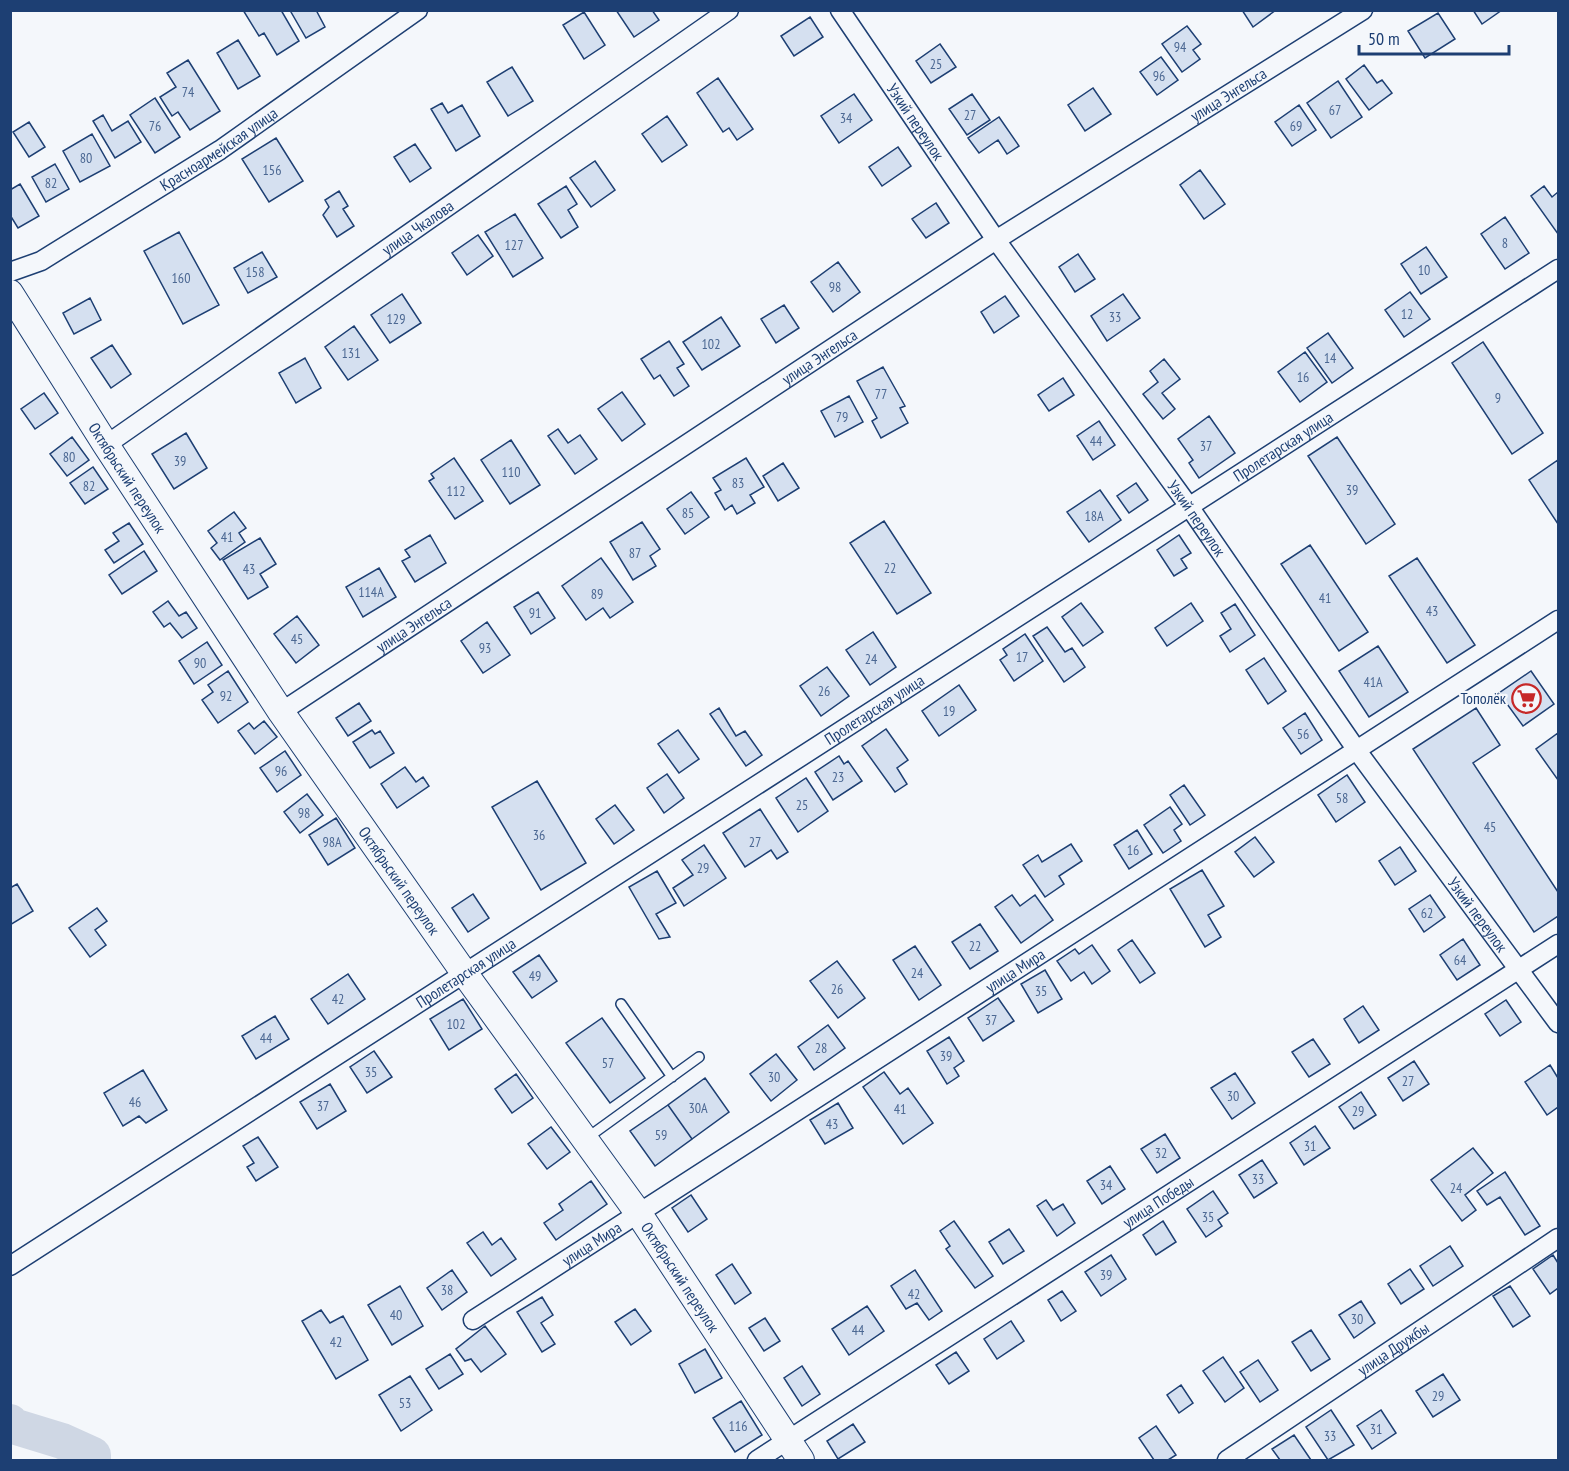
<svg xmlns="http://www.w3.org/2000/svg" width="1569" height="1471" viewBox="0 0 1569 1471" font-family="'PT Sans Narrow',sans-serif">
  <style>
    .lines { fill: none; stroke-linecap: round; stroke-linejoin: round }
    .river { stroke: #cfd7e4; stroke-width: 36 }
    .building { fill: #d5e0f0; stroke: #1d3f73; stroke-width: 1.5 }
    .lane-casing { stroke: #1d3f73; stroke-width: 12 }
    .street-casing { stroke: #1d3f73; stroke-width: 21 }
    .secondary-casing { stroke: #1d3f73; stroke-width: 28 }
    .lane { stroke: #f4f7fb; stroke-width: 9 }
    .street { stroke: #f4f7fb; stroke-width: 18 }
    .secondary { stroke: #f4f7fb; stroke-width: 26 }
    .labels { text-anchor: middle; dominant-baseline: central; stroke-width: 4.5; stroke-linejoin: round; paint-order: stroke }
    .number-label { font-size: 14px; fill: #4b6792 }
    .street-label { font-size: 16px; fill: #1d3f73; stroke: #f4f7fb }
    .poi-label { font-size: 16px; fill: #1d3f73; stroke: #f4f7fb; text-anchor: end }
  </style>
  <rect width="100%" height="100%" fill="#f4f7fb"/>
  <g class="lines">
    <path class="river" d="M10,1422L13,1426L62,1441L93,1455V1460"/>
  </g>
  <path class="building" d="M243,10H281L299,41L277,55L264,33L259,36Z
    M294,10H316L325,27L306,38L291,12Z
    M616,10H652L659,20L634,37Z
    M1242,10H1276L1253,27Z
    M1473,10H1502L1482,24Z
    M584,12L605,45L584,59L563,25Z
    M1438,13L1455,39L1425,58L1408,31Z
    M810,17L823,37L794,56L781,36Z
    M1187,26L1201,44L1193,50L1200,59L1182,72L1162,44Z
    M238,40L260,76L238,89L217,53Z
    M940,44L956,67L931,83L916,61Z
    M1161,57L1178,80L1157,95L1140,72Z
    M188,60L220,111L190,130L178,112L172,116L160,97L176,87L167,73Z
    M1364,65L1377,83L1382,80L1392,93L1369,110L1346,79Z
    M512,67L533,101L508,116L487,82Z
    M718,78L753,129L737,140L729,128L723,132L697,93Z
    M1338,81L1362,117L1331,138L1307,103Z
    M1093,88L1111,114L1085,131L1068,105Z
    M854,94L872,120L839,143L821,116Z
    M972,94L990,120L967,135L949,109Z
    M155,98L180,137L155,153L130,115Z
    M442,103L448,113L462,105L480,136L456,151L431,109Z
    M1299,105L1316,130L1292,146L1275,122Z
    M103,115L112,131L128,121L141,142L115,158L93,121Z
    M667,116L687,145L662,162L642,134Z
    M999,117L1019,146L1007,154L998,140L979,153L968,138Z
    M29,122L45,147L29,157L13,132Z
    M92,134L110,166L80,182L63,151Z
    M276,138L303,181L269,202L242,159Z
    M415,144L431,168L410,182L394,157Z
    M898,147L911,166L882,186L869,167Z
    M595,161L615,190L591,207L570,178Z
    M55,164L69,189L46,202L32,177Z
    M1200,170L1225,204L1204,219L1180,185Z
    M20,184L39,216L18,228L10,215V190Z
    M566,186L577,204L568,210L578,227L561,238L538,204Z
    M1544,186L1552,197L1558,192V234L1531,196Z
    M339,191L348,206L343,209L354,226L337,237L323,215L329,207L325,200Z
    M936,203L949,223L926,238L912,219Z
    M515,214L543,258L513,277L485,232Z
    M1505,217L1529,253L1505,269L1481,234Z
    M179,232L219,305L183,324L144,251Z
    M478,235L493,256L467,275L452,253Z
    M1426,247L1447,277L1421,294L1401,264Z
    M262,252L277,277L248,293L234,268Z
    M1078,254L1095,279L1075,292L1059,267Z
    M838,262L860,292L833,312L811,282Z
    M1410,292L1430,319L1404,337L1385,310Z
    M402,294L421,323L390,343L371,315Z
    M1123,294L1140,318L1107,341L1091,316Z
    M1005,296L1019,316L994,333L981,312Z
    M90,298L101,320L74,334L63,313Z
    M784,305L799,328L776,343L761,319Z
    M721,317L740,346L702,370L683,342Z
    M354,326L378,360L348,380L325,347Z
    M1328,333L1353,368L1332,383L1307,348Z
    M669,341L684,364L677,368L689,386L674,396L660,375L654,379L641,359Z
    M1483,342L1543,433L1512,454L1452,363Z
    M112,345L131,374L111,388L91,358Z
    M1305,352L1327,382L1300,402L1278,372Z
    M305,358L321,388L296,403L279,373Z
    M1164,359L1180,379L1162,393L1175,409L1163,419L1143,394L1158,382L1150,371Z
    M883,367L905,406L900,408L908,423L881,438L872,421L877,418L857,381Z
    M1063,378L1074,395L1049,411L1038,395Z
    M622,392L645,424L622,441L598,409Z
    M44,393L58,413L35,429L21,409Z
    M849,396L863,422L835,437L821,411Z
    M1209,416L1235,453L1199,478L1189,463L1193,460L1178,439Z
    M1099,421L1115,445L1093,460L1077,436Z
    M558,429L568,443L580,435L597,459L575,474L548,436Z
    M186,433L207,468L174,489L152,454Z
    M72,437L89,460L67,476L50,454Z
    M1337,437L1395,524L1366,544L1308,456Z
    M511,440L540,485L510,504L481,460Z
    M454,458L483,501L455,519L429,481L434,478L431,474Z
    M746,458L764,487L750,495L755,503L737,514L732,505L725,510L715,493L721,490L713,478Z
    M1558,460V524L1529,480Z
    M783,463L799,488L778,501L763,476Z
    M93,467L108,489L85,504L70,483Z
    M1136,483L1148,500L1129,513L1117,496Z
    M1100,490L1121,520L1089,542L1067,512Z
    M691,492L709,517L685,534L667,509Z
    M234,512L246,528L239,533L245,542L220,560L211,548L217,543L208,531Z
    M884,521L931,593L897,614L850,543Z
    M642,522L660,549L650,556L656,566L633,580L610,542Z
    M129,523L143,544L114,563L105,550L119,541L113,533Z
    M430,535L446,563L415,582L402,561L410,557L405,550Z
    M1179,535L1191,553L1181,559L1187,568L1174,576L1157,550Z
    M260,538L276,564L260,574L268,587L248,599L223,560Z
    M1310,545L1368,632L1339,651L1281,564Z
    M144,551L157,571L122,594L109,575Z
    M601,558L633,602L610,618L603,608L586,620L562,586Z
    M1417,558L1475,645L1447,663L1389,576Z
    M379,568L396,597L363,617L346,587Z
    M538,592L555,618L531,634L514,607Z
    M168,601L179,616L186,612L197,628L182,638L170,623L164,627L153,612Z
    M1081,603L1103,632L1083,646L1062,617Z
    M1191,603L1203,621L1167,646L1155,628Z
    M1235,604L1255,635L1230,652L1220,636L1231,629L1221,613Z
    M297,616L319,645L296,663L274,634Z
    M487,622L510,655L483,673L461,641Z
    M1047,627L1065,652L1072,648L1085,667L1064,682L1033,636Z
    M873,632L896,667L870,685L846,650Z
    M1025,634L1043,661L1014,681L1000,660L1007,655L1003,649Z
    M207,642L222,665L194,684L179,661Z
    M1378,646L1408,692L1369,717L1339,671Z
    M1264,658L1286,691L1268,704L1246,670Z
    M827,667L849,696L821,716L800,686Z
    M228,671L248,702L218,723L202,700L213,692L208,685Z
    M1531,671L1554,704L1523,726L1499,693Z
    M959,685L976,710L939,736L922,711Z
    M359,703L371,721L348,736L336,718Z
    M719,708L736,736L745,731L762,755L746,766L710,714Z
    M1476,708L1500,745L1473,763L1558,892V916L1534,932L1413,749Z
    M1305,713L1322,740L1301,754L1283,728Z
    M264,721L277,737L255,754L238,731L249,723L254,729Z
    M886,729L908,760L897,768L907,784L895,792L862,746Z
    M372,730L375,734L380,731L394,753L370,768L353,742Z
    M678,730L699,759L679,773L658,744Z
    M1558,733V780L1536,749Z
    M285,751L301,775L277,792L260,768Z
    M839,756L844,764L848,761L862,781L833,800L815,772Z
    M405,767L416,782L423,777L429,786L397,808L381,784Z
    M667,774L684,798L664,813L647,788Z
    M1347,775L1365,802L1336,822L1318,795Z
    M806,778L828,811L798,832L776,798Z
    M537,781L586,863L541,890L492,807Z
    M1184,785L1205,815L1190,825L1170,795Z
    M307,794L323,815L300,833L284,812Z
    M615,805L634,830L614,844L596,819Z
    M1170,807L1182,824L1174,830L1181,841L1163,853L1144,825Z
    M760,809L788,852L777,859L771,850L745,867L723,833Z
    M336,818L355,848L328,865L309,835Z
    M1137,830L1152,854L1129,869L1114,845Z
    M1255,837L1274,862L1254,877L1235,852Z
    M1071,844L1082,861L1059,876L1064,884L1045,897L1023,865L1038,855L1042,862Z
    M704,845L726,878L684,906L673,888L693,875L682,860Z
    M1400,847L1416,871L1395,885L1379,861Z
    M1202,870L1224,906L1208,915L1221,937L1205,947L1170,889Z
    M657,871L676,903L656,914L670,937L659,939L629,887Z
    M17,884L33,911L10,925V888Z
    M473,894L489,918L468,932L452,908Z
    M1012,895L1020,906L1035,895L1053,920L1021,943L995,907Z
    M1430,895L1445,917L1424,932L1409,909Z
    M97,908L107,921L95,930L106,945L90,957L69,928Z
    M980,924L998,951L970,969L952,942Z
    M1463,939L1480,965L1457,980L1440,955Z
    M1132,940L1155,973L1140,983L1118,950Z
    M1092,945L1110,971L1092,984L1084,972L1071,981L1057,961L1075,949L1079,954Z
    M915,946L941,985L919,1000L893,960Z
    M539,955L557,981L532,998L513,972Z
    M837,961L865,998L838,1018L810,981Z
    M1045,970L1062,999L1038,1013L1021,984Z
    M348,974L365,999L328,1024L311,999Z
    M998,998L1014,1021L983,1041L968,1018Z
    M463,999L482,1029L449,1050L430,1019Z
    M1506,1000L1521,1022L1500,1036L1485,1014Z
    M1363,1006L1379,1030L1359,1043L1344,1019Z
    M275,1016L289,1039L256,1059L242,1036Z
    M602,1018L645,1078L610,1103L566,1043Z
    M828,1025L845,1048L814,1070L798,1047Z
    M949,1037L964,1061L954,1068L959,1076L947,1084L927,1051Z
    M1313,1039L1330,1064L1309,1077L1292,1052Z
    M374,1051L392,1077L367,1093L350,1067Z
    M776,1054L797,1080L771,1101L750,1074Z
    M1414,1061L1429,1084L1403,1101L1388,1078Z
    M1550,1065L1558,1078V1107L1547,1115L1525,1082Z
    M143,1070L167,1110L146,1123L139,1116L123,1126L104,1093Z
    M884,1072L900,1094L908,1088L933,1123L903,1144L863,1087Z
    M1235,1073L1255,1103L1232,1119L1211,1088Z
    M516,1074L533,1098L512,1113L495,1089Z
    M705,1078L729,1112L692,1139L668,1105Z
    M330,1084L346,1111L317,1129L300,1102Z
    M1361,1092L1376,1115L1354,1129L1339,1107Z
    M838,1103L853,1128L825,1144L810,1120Z
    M668,1105L692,1139L655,1166L630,1131Z
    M1315,1126L1330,1148L1304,1165L1290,1143Z
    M551,1127L570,1152L547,1169L528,1144Z
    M1165,1134L1180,1158L1157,1173L1141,1149Z
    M258,1137L278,1167L256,1181L247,1167L254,1163L243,1146Z
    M1473,1148L1493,1173L1465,1195L1476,1210L1462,1221L1431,1180Z
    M1262,1160L1277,1183L1254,1198L1239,1175Z
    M1110,1166L1125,1189L1102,1204L1087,1181Z
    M1505,1172L1540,1226L1525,1235L1500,1197L1487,1205L1477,1191Z
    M591,1181L607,1204L556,1240L544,1223L563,1210L559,1204Z
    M1213,1191L1228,1213L1218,1220L1222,1226L1206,1237L1187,1209Z
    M691,1195L707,1219L688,1232L672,1208Z
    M1046,1200L1053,1210L1063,1204L1075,1223L1057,1236L1037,1206Z
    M954,1221L993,1276L975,1288L946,1249L950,1246L940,1231Z
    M1163,1221L1176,1242L1156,1255L1143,1235Z
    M1009,1229L1024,1251L1003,1264L989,1242Z
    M483,1232L492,1245L501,1238L516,1259L491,1276L467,1243Z
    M1450,1246L1463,1266L1433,1286L1420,1266Z
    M1111,1255L1126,1279L1101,1296L1085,1272Z
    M1553,1255L1558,1263V1288L1550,1294L1533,1269Z
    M732,1264L751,1293L735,1304L716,1275Z
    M1410,1269L1424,1289L1401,1304L1388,1284Z
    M452,1270L467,1292L442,1310L427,1288Z
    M915,1270L942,1311L929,1320L917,1303L906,1309L891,1286Z
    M400,1286L423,1326L392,1345L368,1305Z
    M1510,1286L1530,1316L1513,1327L1493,1296Z
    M1062,1291L1076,1311L1061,1321L1048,1300Z
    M542,1297L553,1315L541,1323L555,1344L542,1352L517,1312Z
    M1361,1301L1375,1323L1354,1338L1339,1315Z
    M867,1306L884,1331L849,1355L832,1329Z
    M635,1309L651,1331L631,1345L615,1322Z
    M321,1310L330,1323L343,1316L368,1360L336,1379L302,1321Z
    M765,1318L780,1341L764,1351L749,1328Z
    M1011,1321L1024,1341L997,1359L984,1339Z
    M485,1326L506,1354L481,1372L471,1359L465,1361L456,1349Z
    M1311,1330L1330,1359L1311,1371L1292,1342Z
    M705,1349L722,1378L695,1393L679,1364Z
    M956,1352L969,1371L949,1384L936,1365Z
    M450,1354L463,1374L439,1389L426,1369Z
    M1223,1357L1244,1388L1225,1402L1203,1371Z
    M1258,1360L1278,1390L1260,1402L1240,1372Z
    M802,1366L820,1394L802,1406L784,1378Z
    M1443,1374L1460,1400L1433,1417L1416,1391Z
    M410,1376L432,1410L401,1431L379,1395Z
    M1181,1385L1193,1403L1179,1413L1167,1395Z
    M741,1401L762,1435L735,1452L713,1418Z
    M1331,1410L1354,1445L1328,1460L1306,1427Z
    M1381,1410L1396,1433L1372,1449L1357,1426Z
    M853,1424L865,1442L838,1459L827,1441Z
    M1156,1426L1176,1455L1168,1460H1154L1139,1438Z
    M1294,1435L1311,1460H1280L1272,1449Z"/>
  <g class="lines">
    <defs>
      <path id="lane" d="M621,1004L672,1077
        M587,1138L699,1057"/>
      <g id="street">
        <path id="s1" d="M840,10L996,240L1188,505L1358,752L1558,1023"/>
        <path id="s2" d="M10,272L41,261L220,150L418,10"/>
        <path id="s3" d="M106,445L729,10"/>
        <path id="s4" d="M281,712L996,240L1363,10"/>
        <path id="s5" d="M10,1266L1558,269"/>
        <path id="s6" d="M473,1320L1558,620"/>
        <path id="s7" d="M757,1460L1558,944"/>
        <path id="s8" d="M1227,1460L1558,1238"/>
      </g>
      <g id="secondary">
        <path id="s9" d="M10,293L106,445L281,712L465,974L639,1214L801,1460"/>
      </g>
    </defs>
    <use href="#lane" class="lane-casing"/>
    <use href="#street" class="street-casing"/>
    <use href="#secondary" class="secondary-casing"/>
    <use href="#lane" class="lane"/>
    <use href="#street" class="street"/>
    <use href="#secondary" class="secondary"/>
  </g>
  <defs>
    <symbol id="supermarket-ring" viewBox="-11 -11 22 22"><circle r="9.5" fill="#f4f7fb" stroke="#c62828" stroke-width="1.5"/><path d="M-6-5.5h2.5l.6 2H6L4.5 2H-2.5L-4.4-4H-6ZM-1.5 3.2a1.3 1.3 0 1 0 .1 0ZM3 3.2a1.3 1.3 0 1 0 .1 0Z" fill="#c62828"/></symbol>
  </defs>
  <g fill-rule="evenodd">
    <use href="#supermarket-ring" x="1510" y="682" width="33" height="33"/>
  </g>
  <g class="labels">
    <g class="number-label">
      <text x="1180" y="47">94</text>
      <text x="936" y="64">25</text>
      <text x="1159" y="76">96</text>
      <text x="188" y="92">74</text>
      <text x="1335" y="110">67</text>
      <text x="970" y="115">27</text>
      <text x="846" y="118">34</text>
      <text x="155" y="126">76</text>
      <text x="1296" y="126">69</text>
      <text x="86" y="158">80</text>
      <text x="272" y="170">156</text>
      <text x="51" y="183">82</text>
      <text x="1505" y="243">8</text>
      <text x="514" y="245">127</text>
      <text x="1424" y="270">10</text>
      <text x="255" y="272">158</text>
      <text x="181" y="278">160</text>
      <text x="835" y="287">98</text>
      <text x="1407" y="314">12</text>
      <text x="1115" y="317">33</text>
      <text x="396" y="319">129</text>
      <text x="711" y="344">102</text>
      <text x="351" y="353">131</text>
      <text x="1330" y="358">14</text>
      <text x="1303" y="377">16</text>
      <text x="881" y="394">77</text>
      <text x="1498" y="398">9</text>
      <text x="842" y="417">79</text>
      <text x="1096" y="441">44</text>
      <text x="1206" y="446">37</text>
      <text x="69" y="457">80</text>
      <text x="180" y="461">39</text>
      <text x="511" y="472">110</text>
      <text x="738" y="483">83</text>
      <text x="89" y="486">82</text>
      <text x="1352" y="490">39</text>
      <text x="456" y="491">112</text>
      <text x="688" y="513">85</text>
      <text x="1094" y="516">18А</text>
      <text x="227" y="537">41</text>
      <text x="635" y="553">87</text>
      <text x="890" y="568">22</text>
      <text x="249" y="569">43</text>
      <text x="371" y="592">114А</text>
      <text x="597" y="594">89</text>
      <text x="1325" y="598">41</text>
      <text x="1432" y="611">43</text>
      <text x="535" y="613">91</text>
      <text x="297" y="639">45</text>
      <text x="485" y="648">93</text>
      <text x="1022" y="657">17</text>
      <text x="871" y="659">24</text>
      <text x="200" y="663">90</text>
      <text x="1373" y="682">41А</text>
      <text x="824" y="691">26</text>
      <text x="226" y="696">92</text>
      <text x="949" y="711">19</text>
      <text x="1303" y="734">56</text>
      <text x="281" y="771">96</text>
      <text x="838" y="777">23</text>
      <text x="1342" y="798">58</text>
      <text x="802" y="805">25</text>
      <text x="304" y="813">98</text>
      <text x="1490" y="827">45</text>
      <text x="539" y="835">36</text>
      <text x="332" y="842">98А</text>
      <text x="755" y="842">27</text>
      <text x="1133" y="850">16</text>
      <text x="703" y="868">29</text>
      <text x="1427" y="913">62</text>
      <text x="975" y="946">22</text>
      <text x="1460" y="960">64</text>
      <text x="917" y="973">24</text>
      <text x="535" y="976">49</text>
      <text x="837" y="989">26</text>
      <text x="1041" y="991">35</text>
      <text x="338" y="999">42</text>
      <text x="991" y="1020">37</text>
      <text x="456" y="1024">102</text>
      <text x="266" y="1038">44</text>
      <text x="821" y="1048">28</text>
      <text x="946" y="1056">39</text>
      <text x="608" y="1063">57</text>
      <text x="371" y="1072">35</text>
      <text x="774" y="1077">30</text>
      <text x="1408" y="1081">27</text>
      <text x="1233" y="1096">30</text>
      <text x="135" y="1102">46</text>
      <text x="323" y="1106">37</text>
      <text x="698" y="1108">30А</text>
      <text x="900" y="1109">41</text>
      <text x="1358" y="1111">29</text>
      <text x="832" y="1124">43</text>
      <text x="661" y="1135">59</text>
      <text x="1310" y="1146">31</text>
      <text x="1161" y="1153">32</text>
      <text x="1258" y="1179">33</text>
      <text x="1106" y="1185">34</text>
      <text x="1456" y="1188">24</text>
      <text x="1208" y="1217">35</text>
      <text x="1106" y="1275">39</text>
      <text x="447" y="1290">38</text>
      <text x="914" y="1294">42</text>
      <text x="396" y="1315">40</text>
      <text x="1357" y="1319">30</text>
      <text x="858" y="1330">44</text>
      <text x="336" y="1342">42</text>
      <text x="1438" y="1396">29</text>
      <text x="405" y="1403">53</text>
      <text x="738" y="1426">116</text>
      <text x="1376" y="1429">31</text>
      <text x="1330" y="1436">33</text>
    </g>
    <g class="street-label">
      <text stroke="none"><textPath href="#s4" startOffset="1131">улица Энгельса</textPath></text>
      <text stroke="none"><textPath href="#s1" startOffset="135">Узкий переулок</textPath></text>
      <text stroke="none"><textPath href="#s2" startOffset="243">Красноармейская улица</textPath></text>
      <text stroke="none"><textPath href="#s3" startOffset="380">улица Чкалова</textPath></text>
      <text stroke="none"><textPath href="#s4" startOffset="645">улица Энгельса</textPath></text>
      <text stroke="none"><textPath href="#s5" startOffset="1514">Пролетарская улица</textPath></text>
      <text stroke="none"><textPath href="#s9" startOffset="219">Октябрьский переулок</textPath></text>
      <text stroke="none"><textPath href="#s1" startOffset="621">Узкий переулок</textPath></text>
      <text stroke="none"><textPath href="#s4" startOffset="159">улица Энгельса</textPath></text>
      <text stroke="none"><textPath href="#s5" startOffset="1028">Пролетарская улица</textPath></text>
      <text stroke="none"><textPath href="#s9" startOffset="705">Октябрьский переулок</textPath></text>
      <text stroke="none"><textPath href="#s1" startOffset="1107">Узкий переулок</textPath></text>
      <text stroke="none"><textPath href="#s6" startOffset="645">улица Мира</textPath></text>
      <text stroke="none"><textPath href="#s5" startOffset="542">Пролетарская улица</textPath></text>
      <text stroke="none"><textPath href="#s7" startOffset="477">улица Победы</textPath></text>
      <text stroke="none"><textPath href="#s6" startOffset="141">улица Мира</textPath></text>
      <text stroke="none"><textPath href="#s9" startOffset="1191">Октябрьский переулок</textPath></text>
      <text stroke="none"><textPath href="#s8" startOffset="200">улица Дружбы</textPath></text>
    </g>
    <g class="poi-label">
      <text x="1506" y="698">Тополёк</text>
    </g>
  </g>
  <rect width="1569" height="1471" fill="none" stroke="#1d3f73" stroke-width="24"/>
  <path d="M1359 45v9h150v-9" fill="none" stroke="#1d3f73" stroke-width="3"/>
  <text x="1368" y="45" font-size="18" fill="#1d3f73" stroke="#f4f7fb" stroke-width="4.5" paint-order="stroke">50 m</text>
</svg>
